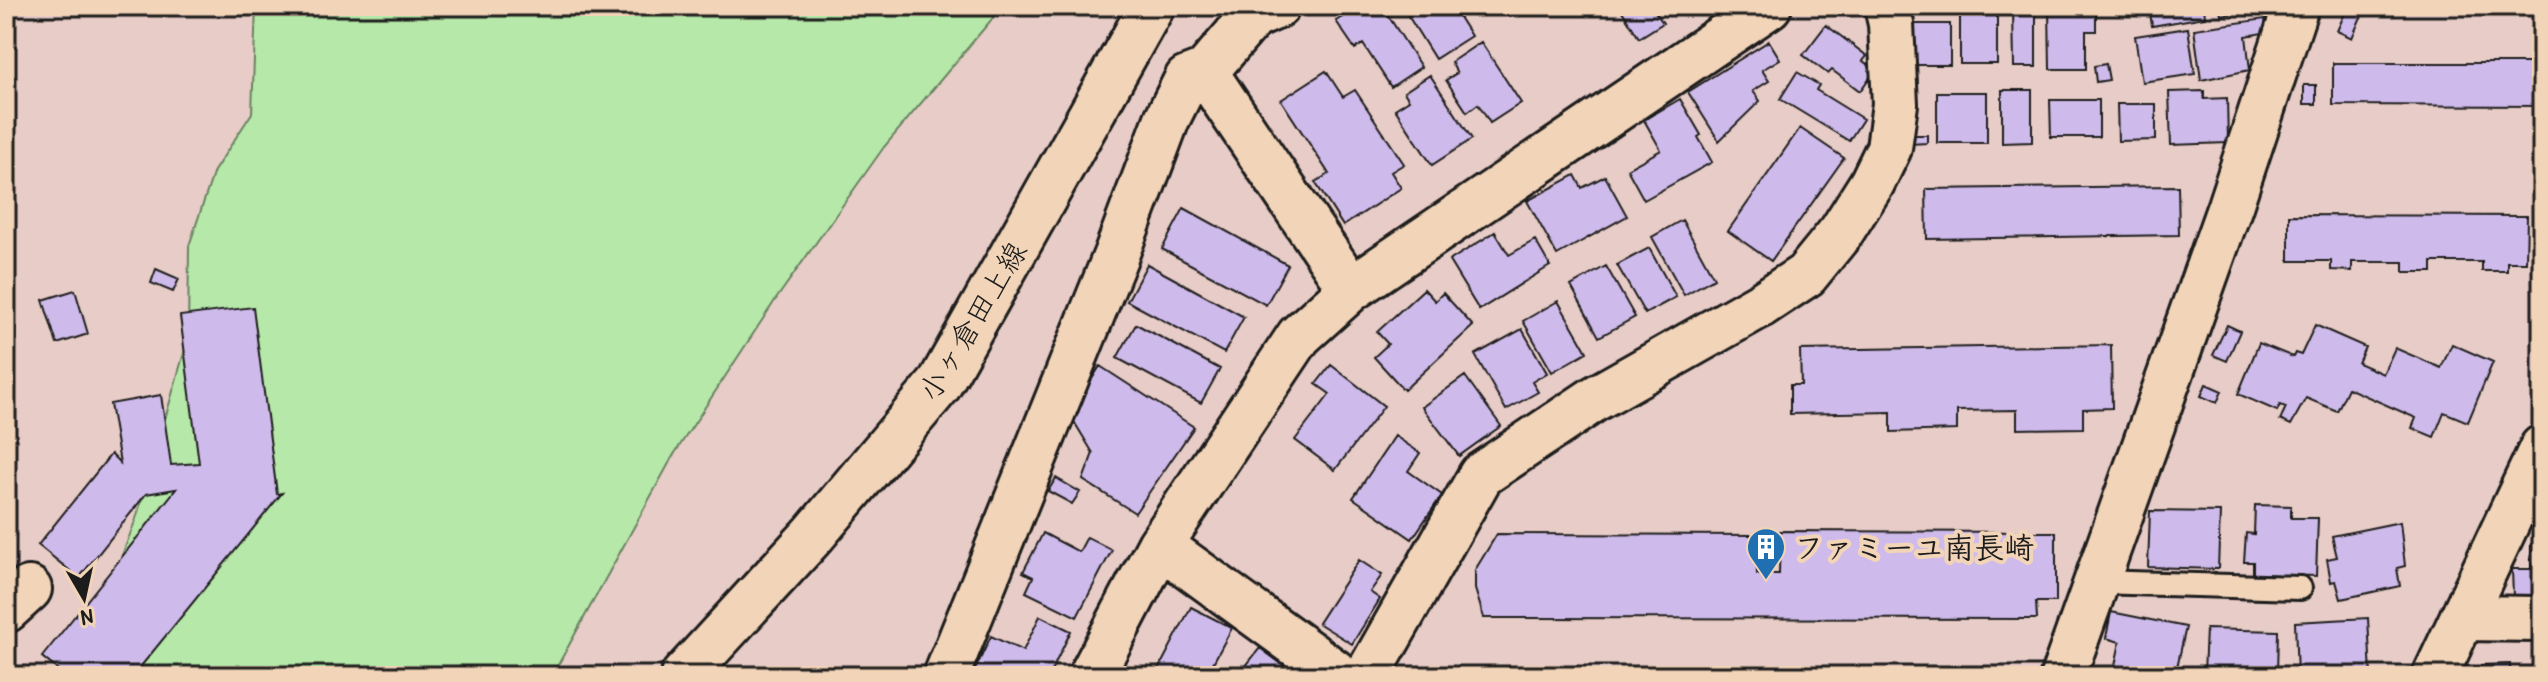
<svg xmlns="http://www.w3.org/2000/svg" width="2548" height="682" viewBox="0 0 2548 682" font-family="'Patrick Hand','Klee One',sans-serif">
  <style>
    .green { fill: #b6e8a9; stroke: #698262; stroke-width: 2 }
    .building { fill: #cfbbeb; stroke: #1c1c1c; stroke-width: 2 }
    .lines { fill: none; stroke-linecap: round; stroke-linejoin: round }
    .service-casing { stroke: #1c1c1c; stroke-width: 28 }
    .minor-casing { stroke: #1c1c1c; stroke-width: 50 }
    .secondary-casing { stroke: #1c1c1c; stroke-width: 50 }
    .service { stroke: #f2d4b8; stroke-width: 22 }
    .minor { stroke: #f2d4b8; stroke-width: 44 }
    .secondary { stroke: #f2d4b8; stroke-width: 44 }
    .labels { text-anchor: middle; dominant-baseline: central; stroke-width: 8; stroke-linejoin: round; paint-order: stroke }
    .street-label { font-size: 30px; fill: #1c1c1c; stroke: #f2d4b8 }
    .poi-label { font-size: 30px; font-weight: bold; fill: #1c1c1c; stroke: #f2d4b8; text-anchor: start }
  </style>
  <rect width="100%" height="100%" fill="#e8ccc7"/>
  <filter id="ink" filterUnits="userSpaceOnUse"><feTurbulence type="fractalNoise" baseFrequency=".0125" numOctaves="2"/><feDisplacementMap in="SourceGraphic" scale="16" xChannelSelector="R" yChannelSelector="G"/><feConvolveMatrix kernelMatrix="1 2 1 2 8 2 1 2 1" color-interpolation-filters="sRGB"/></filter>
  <g filter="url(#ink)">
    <path class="green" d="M256,6H1003L884,147L774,302L673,456L552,676H76L137,516L188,339L189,246L214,171L252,113Z"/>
    <path class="building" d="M1360,6H1382L1421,67L1391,87L1363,44L1355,49L1336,21Z
      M1402,6H1452L1471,36L1435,59Z
      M1619,6H1651L1663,23L1639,38Z
      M2013,6H2036V67H2014Z
      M2049,6H2096V31H2086V69H2050Z
      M2149,6H2204L2205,17L2152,26Z
      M2220,6H2239L2240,12L2221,15Z
      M2253,6H2272L2273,13L2255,16Z
      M2348,6L2364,10L2352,38L2337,31Z
      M1960,10H1997V64H1960Z
      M2265,19L2268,32L2246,36L2250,70L2201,80L2194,29Z
      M1914,24H1950V65H1914Z
      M1826,25L1867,56L1863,61L1875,70L1860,91L1832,70L1828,74L1803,55Z
      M2188,28L2195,74L2142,82L2135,36Z
      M1769,41L1780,59L1762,70L1769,81L1753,91L1760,101L1719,141L1688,92Z
      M1481,42L1521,103L1490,123L1478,104L1467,112L1446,80L1457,73L1451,62Z
      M2333,63H2542V106L2333,105Z
      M2106,64L2109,80L2096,82L2094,66Z
      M1326,71L1343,97L1355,90L1404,164L1391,172L1401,188L1343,226L1315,182L1329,174L1281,100Z
      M1797,72L1819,85L1816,90L1863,119L1849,141L1780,99Z
      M1430,75L1472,139L1432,165L1395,109L1409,100L1404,92Z
      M2304,85H2316V104H2304Z
      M2002,90H2032V142L2002,143Z
      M2204,91V99L2227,98L2228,143L2171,145L2169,92Z
      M1937,92H1987V143H1937Z
      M1680,99L1701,135L1698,137L1712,162L1644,200L1627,169L1661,150L1644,120Z
      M2050,100H2099V137H2051Z
      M2117,104H2156V140L2118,141Z
      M1800,128L1844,158L1771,261L1728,231Z
      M1909,135H1927V143L1909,144Z
      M1575,175L1582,188L1605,176L1627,216L1557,255L1527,201Z
      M2178,186L2179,235L1927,239L1926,189Z
      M1184,208L1288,265L1266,305L1162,249Z
      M2289,215L2527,216L2526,262H2507V271H2482V262H2432V272H2404V262H2352V271L2331,270V261H2289Z
      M1682,220L1714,278L1684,295L1652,237Z
      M1495,232L1509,255L1535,240L1550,266L1479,310L1449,261Z
      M1649,248L1676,297L1645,314L1617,265Z
      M1147,264L1244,317L1224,353L1127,301Z
      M1606,266L1635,317L1599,337L1571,286Z
      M156,269L179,279L173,292L151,283Z
      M1424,289L1435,301L1443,293L1473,326L1404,390L1374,357L1388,344L1377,332Z
      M75,290L88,334L57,344L43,300Z
      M1558,301L1587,352L1552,372L1523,321Z
      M253,307L277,494L282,493L133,676H65L42,657L176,489L146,494L79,578L38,545L111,454L120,463L110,404L161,395L171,465L199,463L180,316Z
      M1136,324L1220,369L1201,403L1117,358Z
      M2227,325L2240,331L2227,361L2213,355Z
      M2315,325L2365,347L2358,363L2383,374L2395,348L2441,368L2452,344L2493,362L2468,422L2444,412L2434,437L2412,428L2416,418L2348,388L2337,411L2306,398L2291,425L2280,420L2286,407L2280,405L2277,411L2238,394L2259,343L2293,357L2295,353L2301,355Z
      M1522,329L1547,373L1532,382L1538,392L1506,410L1475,355Z
      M2111,345L2112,408L2083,409V428L2017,429V410L1957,411V430L1891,432V412L1790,414V385H1801L1800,350Z
      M1331,365L1384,406L1335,470L1295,440L1330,394L1316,384Z
      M1100,366L1194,427L1135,513L1083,480L1093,453L1070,415Z
      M1465,376L1501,426L1459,456L1422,407Z
      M2206,384L2222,391L2217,403L2201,396Z
      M1395,436L1420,453L1408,471L1442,495L1412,539L1353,498Z
      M1056,478L1080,492L1072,504L1048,491Z
      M2255,505L2291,506V518H2318L2316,576L2253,574V562H2244L2246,533L2254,534Z
      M2150,511L2220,512L2218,569L2148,567Z
      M2400,522L2405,566L2397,568L2400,586L2341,599L2336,581L2331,582L2327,559L2337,557L2332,536Z
      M1780,531L2056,532V602H2036L2037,619L1484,618L1475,589V570L1497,534L1756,535L1757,574H1779Z
      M1043,533L1079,552L1087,537L1112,550L1077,617L1026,592L1033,577L1023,572Z
      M2531,544H2542V596H2513L2512,569H2531Z
      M1359,560L1382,575L1370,592L1380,599L1352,644L1318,623Z
      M1191,607L1232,628L1206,676H1155Z
      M2111,612L2186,627L2175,676L2115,666L2120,642L2106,638Z
      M1040,616L1071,631L1049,676H972L991,636L1023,651Z
      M2368,618L2371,675L2297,676L2295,622Z
      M2206,629L2278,631L2277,675L2204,673Z
      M1260,648L1287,668L1281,676H1238Z
      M2540,655H2542V676H2524V672L2541,671Z
      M2510,664V676H2463L2481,674V665Z"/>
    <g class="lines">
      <defs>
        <path id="service" d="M2096,582L2300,588"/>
        <path id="minor" d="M1205,72L1351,289
          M1160,545L1340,676
          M6,610L29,589
          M2462,618L2542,619
          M946,676L1116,255L1167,119L1187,79L1205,72L1252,17L1277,6
          M1091,676L1160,545L1299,336L1351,289L1769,6
          M1367,676L1481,475L1596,398L1762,304L1806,275L1841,232L1872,183L1889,148L1895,104L1891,24L1887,6
          M2063,676L2230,206L2296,6
          M2435,676L2542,448"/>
        <path id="secondary" d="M683,676L814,534L939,385L1152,6"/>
      </defs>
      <use href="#service" class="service-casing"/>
      <use href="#minor" class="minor-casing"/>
      <use href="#secondary" class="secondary-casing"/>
      <use href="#service" class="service"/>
      <use href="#minor" class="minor"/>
      <use href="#secondary" class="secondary"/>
    </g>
  </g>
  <defs>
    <symbol id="building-pin" viewBox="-11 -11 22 30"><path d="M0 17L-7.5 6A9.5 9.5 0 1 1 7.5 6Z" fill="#1f6fb2" stroke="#f2d4b8"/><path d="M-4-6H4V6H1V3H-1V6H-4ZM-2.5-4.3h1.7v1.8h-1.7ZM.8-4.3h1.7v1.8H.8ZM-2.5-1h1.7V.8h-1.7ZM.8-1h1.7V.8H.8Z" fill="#fff"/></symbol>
  </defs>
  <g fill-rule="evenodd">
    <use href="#building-pin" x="1744" y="525" width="44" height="60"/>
  </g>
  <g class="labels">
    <g class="street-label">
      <text transform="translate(972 321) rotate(-59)">小ヶ倉田上線</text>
    </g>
    <g class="poi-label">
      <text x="1794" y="547">ファミーユ南長崎</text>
    </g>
  </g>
  <rect width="2548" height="682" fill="none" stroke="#f2d4b8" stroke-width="32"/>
  <rect x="16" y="16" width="2516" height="650" fill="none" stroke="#1c1c1c" stroke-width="3" filter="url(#ink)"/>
  <g transform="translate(84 598) rotate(171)" stroke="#f2d4b8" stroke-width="6" paint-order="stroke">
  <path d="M0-6L14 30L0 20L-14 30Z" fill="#1c1c1c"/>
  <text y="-12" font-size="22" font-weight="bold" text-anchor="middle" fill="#1c1c1c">N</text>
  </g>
</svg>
